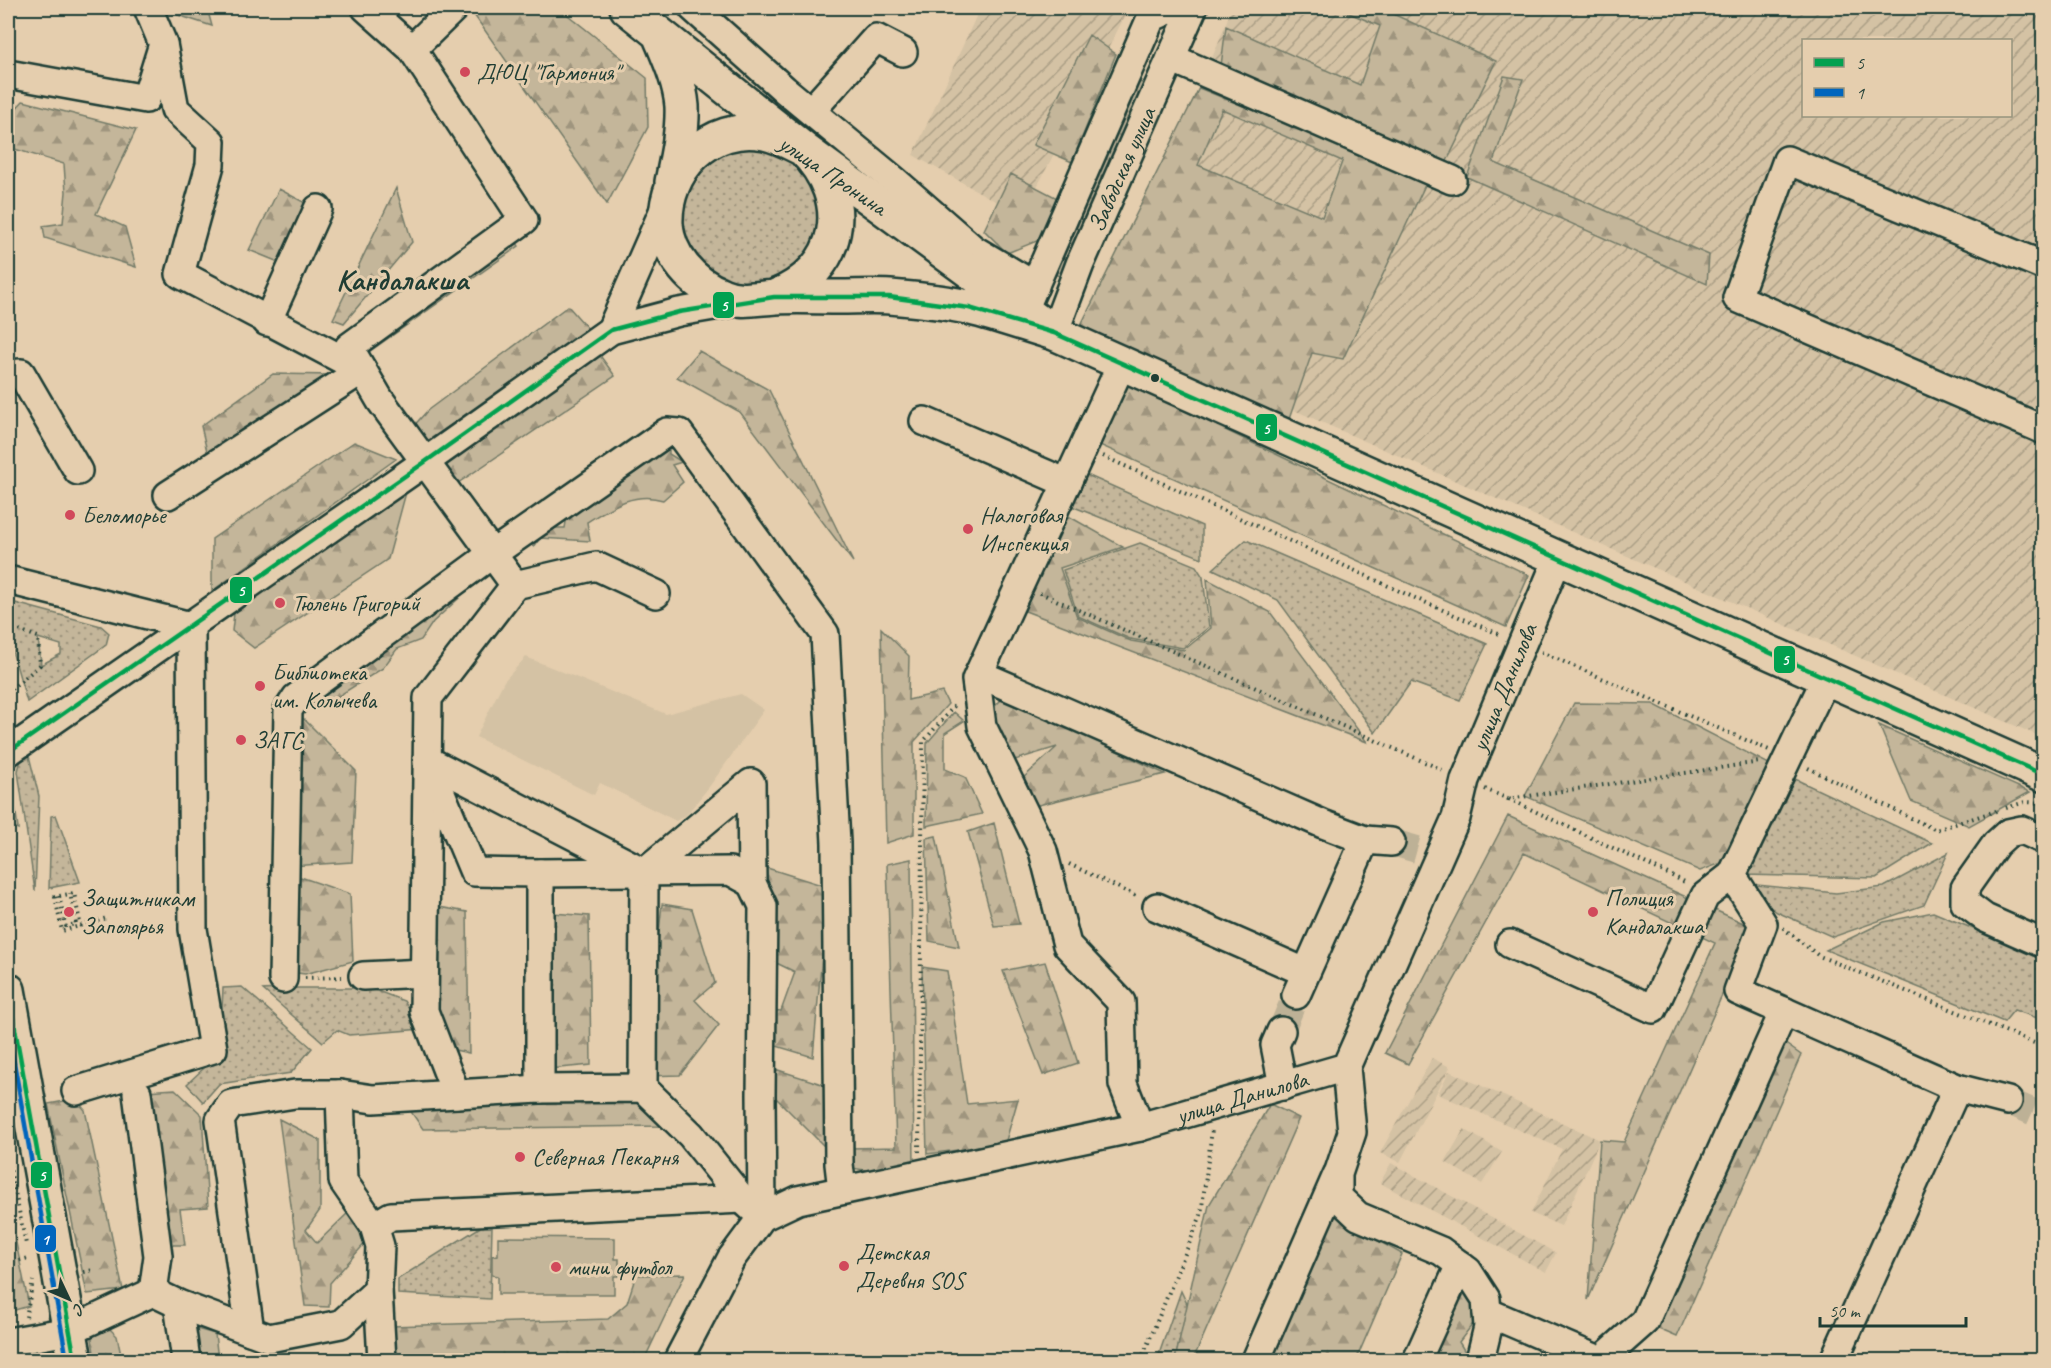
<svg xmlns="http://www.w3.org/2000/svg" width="2051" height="1368" viewBox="0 0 2051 1368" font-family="Caveat,sans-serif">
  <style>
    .built { fill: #d4c2a4 }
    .industrial { fill: url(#industrial-furrows); fill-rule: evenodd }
    .green { fill: url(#green-dots); stroke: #727a67; stroke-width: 1.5; fill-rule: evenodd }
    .forest { fill: url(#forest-firs); stroke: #727a67; stroke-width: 1.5; fill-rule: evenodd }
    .pitch { fill: #c4b69a; stroke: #727a67; stroke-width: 1.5 }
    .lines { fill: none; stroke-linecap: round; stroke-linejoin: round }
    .minor-tunnel { stroke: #bdb196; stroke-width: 27; stroke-dasharray: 27 14; stroke-linecap: butt }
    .minor-casing { stroke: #1f3d34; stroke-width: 32 }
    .major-casing { stroke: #1f3d34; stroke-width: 38 }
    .path { stroke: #1f3d34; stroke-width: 4; stroke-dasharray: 1.5 4.5; stroke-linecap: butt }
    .minor { stroke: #e5ceae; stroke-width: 27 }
    .major { stroke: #e5ceae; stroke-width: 33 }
    .bus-1-casing { stroke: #e5ceae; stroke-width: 9 }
    .bus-2-casing { stroke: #e5ceae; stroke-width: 9 }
    .bus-1 { stroke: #02a150; stroke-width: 4.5 }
    .bus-2 { stroke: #0065bd; stroke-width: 4.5 }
    .poi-dot { fill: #d1495b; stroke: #e5ceae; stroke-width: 2 }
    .bus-dot { fill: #1f3d34; stroke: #e5ceae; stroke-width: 2 }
    .labels { text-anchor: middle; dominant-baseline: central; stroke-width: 6; stroke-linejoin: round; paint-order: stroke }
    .poi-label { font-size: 24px; fill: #1f3d34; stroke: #e5ceae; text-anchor: start }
    .street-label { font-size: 24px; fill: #1f3d34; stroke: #e5ceae }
    .district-label { font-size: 30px; font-weight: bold; fill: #1f3d34; stroke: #e5ceae }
    .line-badge { stroke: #e5ceae; stroke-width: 2 }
    .badge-label { font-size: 16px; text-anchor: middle; font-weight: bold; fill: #fff }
  </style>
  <defs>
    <pattern id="industrial-furrows" width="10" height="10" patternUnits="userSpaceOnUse" patternTransform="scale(1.5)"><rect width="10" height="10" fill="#d4c2a4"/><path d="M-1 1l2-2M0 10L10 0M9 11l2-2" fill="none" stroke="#ab9f86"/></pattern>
    <pattern id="green-dots" width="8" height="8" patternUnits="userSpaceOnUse" patternTransform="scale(1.5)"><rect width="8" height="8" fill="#c4b69a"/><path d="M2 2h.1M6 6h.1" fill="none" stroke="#9f957e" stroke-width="1.8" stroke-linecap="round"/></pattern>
    <pattern id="forest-firs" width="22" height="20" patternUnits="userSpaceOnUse" patternTransform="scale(1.5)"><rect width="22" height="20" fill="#c4b69a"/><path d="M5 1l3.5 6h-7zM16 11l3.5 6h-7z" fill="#9f957e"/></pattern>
  </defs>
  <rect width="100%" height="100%" fill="#e5ceae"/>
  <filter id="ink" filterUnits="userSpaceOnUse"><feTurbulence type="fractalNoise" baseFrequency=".0167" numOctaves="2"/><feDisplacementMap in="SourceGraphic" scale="12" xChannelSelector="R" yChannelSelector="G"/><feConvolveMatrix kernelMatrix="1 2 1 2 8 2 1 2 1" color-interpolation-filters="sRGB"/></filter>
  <g filter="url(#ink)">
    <path class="built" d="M526,657L666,714L741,694L764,710L709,787L687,814L676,821L600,783L594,795L476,737L504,681Z"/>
    <path class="industrial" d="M980,8H1129L1022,216L913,155Z
      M1232,8H2043V738L1095,323L1156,199ZM1804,40H2010V116H1804Z
      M1432,1058L1450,1067L1400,1162L1380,1153Z
      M1449,1071L1600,1140L1561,1226L1531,1213L1562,1149L1438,1094Z
      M1464,1129L1502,1152L1482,1184L1445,1162Z
      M1391,1163L1556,1253L1546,1272L1380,1183Z"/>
    <path class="green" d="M1135,80L1149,86L1064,278L1050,272Z
      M682 216a68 68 0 1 1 136 0a68 68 0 1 1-136 0Z
      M1078,471L1202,526V558L1064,503Z
      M1246,540L1487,644L1460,700L1411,682L1375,733L1278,600L1213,569Z
      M1140,543L1196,566L1203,577L1209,627L1183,648L1130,639L1078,616L1063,570Z
      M8,601L101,626L109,633L106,645L27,702L8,637ZM38,638L61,645V654L41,665Z
      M28,752L39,796L35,891L18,771L21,759Z
      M10,766L18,829L8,824V770Z
      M1795,779L1932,843L1876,878L1745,875Z
      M56,815L80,882L49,888L51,816Z
      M1948,853L1924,905L1833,937L1777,912L1737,883L1836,893L1884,887Z
      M1933,912L2043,958V1020L2014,1010L2004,1022L1826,950L1884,922Z
      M242,987L312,1048L291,1073L219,1084L203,1102L187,1084L218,1055L221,1030L223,988Z
      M299,988H370L404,1001L422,1029L349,1035L337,1030L323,1042L263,990Z
      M482,1226L492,1227L490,1299L398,1294V1279Z
      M1181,1291L1188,1306L1175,1360H1157Z"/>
    <path class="forest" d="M156,8H207L212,26Z
      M476,8H559L647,78L648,127L607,204L472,12Z
      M1337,8H1380L1496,61L1446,163L1221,66L1226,26L1360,85L1380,26Z
      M1089,35L1116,54L1072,162L1033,145Z
      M1504,76L1523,79L1493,162L1709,255L1707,284L1467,177Z
      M1199,88L1427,181L1343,359L1312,353L1288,422L1079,329ZM1222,109L1342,161L1343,159L1322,217L1198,165Z
      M23,101L136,130L96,214L125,227L136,267L45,238L43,226L63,223L66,192L64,164L8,147V117Z
      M1011,174L1061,200L1037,241L1007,253L984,230Z
      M396,188L412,242L344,323L333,319Z
      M279,189L309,205L281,263L249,250Z
      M512,236L519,246L370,351L359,344Z
      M568,306L590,331L427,441L411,429L428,410Z
      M593,346L615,376L458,483L438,457Z
      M699,351L769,390L853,562L740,412L677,377Z
      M273,374L333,375L210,464L201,426Z
      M1125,382L1529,575L1506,627L1093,442Z
      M354,442L396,459L212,591V539Z
      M669,446V454L682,462L672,465L683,482L663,500C634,491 611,507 587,522L590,541L540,538L534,547L527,540L544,528H565L568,510L606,485L613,487L636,472L643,459Z
      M408,485L388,559L254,648L232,631L235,605Z
      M1063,513L1123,547L1060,568L1077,617L1131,641L1184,650L1211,628L1207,579L1270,612L1367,742L1020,609Z
      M455,590L459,598L433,622L421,640L397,649L383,668L318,709L302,704Z
      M881,628L909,656L908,700L942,692L948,704L914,742V834L886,843Z
      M1004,697L1165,774L1034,806L1022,779L1057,747L1015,760L994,732L995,706Z
      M1574,703L1653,704L1771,765L1727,861L1700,871L1525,796Z
      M295,710L356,771L352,862L291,866Z
      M954,712L964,721L945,733V769L965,777L982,814L926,826L927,743Z
      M1879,725L2030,792L1969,826L1911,801Z
      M1508,816L1752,927L1588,1300L1600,1140L1624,1142L1715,943L1524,853L1408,1064L1385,1053Z
      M994,823L1019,924L994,926L968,832Z
      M936,836L959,947L929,941L926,838Z
      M911,859L914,1167L873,1171L843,1167L850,1148L896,1147L887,864Z
      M764,867L828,887L813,1057L773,1045L770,1010L781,1011L795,972L762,956Z
      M292,874L350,894L353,961L305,974L290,972Z
      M662,904L692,909L715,983L695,1000L719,1025L680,1075L644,1076Z
      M439,907L467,912L469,1053L455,1050L436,1009Z
      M553,913L589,916L591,1065L549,1069Z
      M1045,962L1078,1063L1043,1075L1003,971Z
      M922,967L947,971L967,1104L1018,1099L1005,1144L927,1154Z
      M1780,1040L1801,1055L1677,1337L1654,1327Z
      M775,1069L825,1085L829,1151L776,1098Z
      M175,1089L202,1115L208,1207L180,1209L185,1245H160L146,1091Z
      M644,1096L663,1126L423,1129L407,1106Z
      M75,1099L85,1110L123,1290L87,1294L48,1104Z
      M1270,1104L1299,1118L1193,1360H1175L1209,1205Z
      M279,1119L320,1140V1210L306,1230L317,1243L350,1211L367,1241L330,1283L329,1307L305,1306Z
      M1333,1201L1355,1228L1402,1254L1356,1360H1264Z
      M8,1204L29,1306L8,1312Z
      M685,1274L644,1360H394L391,1326L608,1319L627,1303L636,1275Z
      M1463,1283L1488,1304L1459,1342L1470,1360H1428Z
      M103,1322L117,1336L122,1360H95L90,1324Z
      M193,1328L215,1334L218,1360H197Z"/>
    <path class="pitch" d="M498,1237L615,1238V1259H619V1276H614V1294H498V1276L492,1275V1256L498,1255Z"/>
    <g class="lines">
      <path class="minor-tunnel" d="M1391,842L1426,852
        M1281,1031L1296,995
        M2008,1101L2044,1117"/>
      <defs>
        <g id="minor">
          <path d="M366,8L412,49L524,220L349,347L380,400L515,585L428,698L424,1011L456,1094"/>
          <path d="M693,8L785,90L894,180L973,249L1035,286"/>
          <path d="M163,44L175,109L211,142L210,165L180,274L362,370"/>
          <path d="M412,49L454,8"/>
          <path d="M1171,58L1452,180"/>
          <path d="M8,74L146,99L163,44L148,8"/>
          <path d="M811,111L876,38L903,52"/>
          <path d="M2044,266L1787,160L1737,298L2044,430"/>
          <path d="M1027,303L1151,18L1173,8"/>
          <path d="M267,322L318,209"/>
          <path d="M611,330L666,205"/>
          <path id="s1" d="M1054,333L1080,264L1193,8"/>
          <path d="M1122,363L976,680L982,726L1043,851L1067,945L1121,1002L1123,1084L1140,1127"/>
          <path d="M8,374L21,373L78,471"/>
          <path d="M924,421L1067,483"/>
          <path d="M168,495L362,370"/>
          <path d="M8,580L191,626"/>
          <path d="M515,585L596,566L656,594"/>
          <path d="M979,674L1323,824L1365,840"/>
          <path d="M1826,678L1732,875L1763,924L1738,991L1957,1088L1834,1360"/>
          <path d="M8,752L425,462L611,330L679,312L743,301"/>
          <path d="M427,760L644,872L643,1088"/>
          <path d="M431,769L474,872L540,873L730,871L752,883"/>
          <path d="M2044,840L2022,830L2008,833L1996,844L1965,888V903L1985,918L2044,944"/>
          <path d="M644,872L751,783L752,883L763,906L761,1095L762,1217"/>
          <path d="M1157,907L1305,972"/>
          <path d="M1510,944L1653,1009L1705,896L1732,875"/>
          <path d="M363,976L424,973"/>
          <path d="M283,979L288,710L296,698L492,554L667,432L679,433L825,634L836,843L839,1164L842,1190"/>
          <path d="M1296,995L1365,840L1391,842"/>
          <path d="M1281,1031L1275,1045L1283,1086"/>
          <path d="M1346,1067L1352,1132L1338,1174V1197L1358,1216L1441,1251L1468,1271L1486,1299L1488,1327L1480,1360"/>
          <path d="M1957,1088L2008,1101"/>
          <path d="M540,1089V873"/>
          <path d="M76,1091L213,1049L193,929L191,626"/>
          <path d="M137,1093L158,1256L153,1292"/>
          <path d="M374,1226L391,1216L742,1199"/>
          <path d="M378,1290L382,1360"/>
          <path d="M178,1304L186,1360"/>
          <path d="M1487,1312L1599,1360"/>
          <path d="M250,1331L220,1120L231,1104L295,1094H340"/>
          <path d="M8,1342L69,1331L153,1292L178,1304L269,1338L341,1324L378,1290L380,1246L374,1226L343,1181L340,1094L373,1099L540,1089L643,1088L691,1135L742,1199L762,1217"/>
          <path id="s2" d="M678,1360L731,1259L762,1217L798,1200L1140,1127L1346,1067L1456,818L1465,780L1558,558"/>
          <path d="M1256,1360L1337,1175"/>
          <path d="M1417,1360L1460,1265"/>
          <path d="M1601,1360L1645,1321L1784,1011"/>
        </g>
        <path id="major" d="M627,8L803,149C855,200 842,270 774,297
          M659,34C668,56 680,81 682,106C683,131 677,158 672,182
          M1054,333L803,149C791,143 779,136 765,133C710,122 664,170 666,224C668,256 693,284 722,295C740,303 757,298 776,297C797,296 819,297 840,297C856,297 873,296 890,297C914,299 948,302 971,308C999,315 1027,325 1054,333L2044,775
          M8,990L75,1360"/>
      </defs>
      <use href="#minor" class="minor-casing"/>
      <use href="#major" class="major-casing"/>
      <path class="path" d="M1103,456L1415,598L1501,635
        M1040,593L1445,771
        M8,626L38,637L40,665L8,692
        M1541,652L1769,750
        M1808,768L1936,830L1999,810
        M1485,789L1508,799L1760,762
        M1509,799L1687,883
        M2006,808L2025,802L2044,803
        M1069,864L1138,897
        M59,896L66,926L76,924L70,893
        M81,927L74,893L55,897L62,931L107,918
        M1783,928L1819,956L2044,1047
        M305,978L342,977
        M919,1152L923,742L956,704
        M8,1159L26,1244
        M8,1263L29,1258
        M84,1272L93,1270
        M26,1317L33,1281
        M1141,1360L1201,1215L1212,1130"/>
      <use href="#minor" class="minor"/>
      <use href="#major" class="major"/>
      <defs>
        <path id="bus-1" d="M8,752L425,462L611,330L679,312L774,297H889L969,308L1054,333L2044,775
          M8,990L75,1360"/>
        <path id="bus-2" d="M8,1029L67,1360"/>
      </defs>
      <use href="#bus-1" class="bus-1-casing"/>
      <use href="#bus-2" class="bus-2-casing"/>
      <use href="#bus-1" class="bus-1"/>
      <use href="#bus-2" class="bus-2"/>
    </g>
  </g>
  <g class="poi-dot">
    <circle cx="465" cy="72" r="6"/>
    <circle cx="70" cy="515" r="6"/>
    <circle cx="968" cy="529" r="6"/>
    <circle cx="280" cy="603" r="6"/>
    <circle cx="260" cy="686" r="6"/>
    <circle cx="241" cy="740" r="6"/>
    <circle cx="69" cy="912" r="6"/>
    <circle cx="1593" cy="912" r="6"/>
    <circle cx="520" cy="1157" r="6"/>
    <circle cx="844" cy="1266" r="6"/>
    <circle cx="556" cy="1267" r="6"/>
  </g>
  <circle class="bus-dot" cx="1155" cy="378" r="5"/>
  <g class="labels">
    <g class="poi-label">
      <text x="477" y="72">ДЮЦ "Гармония"</text>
      <text x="82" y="515">Беломорье</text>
      <text x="980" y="515">Налоговая<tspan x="980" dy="28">Инспекция</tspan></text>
      <text x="292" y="603">Тюлень Григорий</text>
      <text x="272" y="672">Библиотека<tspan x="272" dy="28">им. Колычева</tspan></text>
      <text x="253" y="740">ЗАГС</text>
      <text x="81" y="898">Защитникам<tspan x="81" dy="28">Заполярья</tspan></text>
      <text x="1605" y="898">Полиция<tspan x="1605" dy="28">Кандалакша</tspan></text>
      <text x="532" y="1157">Северная Пекарня</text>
      <text x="856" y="1252">Детская<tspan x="856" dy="28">Деревня SOS</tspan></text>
      <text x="568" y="1267">мини футбол</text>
    </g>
    <g class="street-label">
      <text stroke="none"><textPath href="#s1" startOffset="177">Заводская улица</textPath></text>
      <text transform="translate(833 175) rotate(34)">улица Пронина</text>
      <text stroke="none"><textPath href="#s2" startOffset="1182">улица Данилова</textPath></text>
      <text stroke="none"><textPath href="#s2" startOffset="662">улица Данилова</textPath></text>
    </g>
    <g class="district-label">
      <text x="402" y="280">Кандалакша</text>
    </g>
  </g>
  <g class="line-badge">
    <rect x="712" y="291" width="23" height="28" rx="6" fill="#02a150"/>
    <rect x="1255" y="413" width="23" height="29" rx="6" fill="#02a150"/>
    <rect x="229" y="576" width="24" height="28" rx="6" fill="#02a150"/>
    <rect x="1773" y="645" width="23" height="29" rx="6" fill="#02a150"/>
    <rect x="30" y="1161" width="23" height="28" rx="6" fill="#02a150"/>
    <rect x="34" y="1224" width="23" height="29" rx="6" fill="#0065bd"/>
  </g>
  <g class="badge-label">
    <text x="724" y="311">5</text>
    <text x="1266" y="434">5</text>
    <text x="241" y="596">5</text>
    <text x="1785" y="665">5</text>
    <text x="42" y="1181">5</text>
    <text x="45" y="1245">1</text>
  </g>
  <rect width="2051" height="1368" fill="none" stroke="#e5ceae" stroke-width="30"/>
  <rect x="15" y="15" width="2021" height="1338" fill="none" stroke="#1f3d34" stroke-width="2" filter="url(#ink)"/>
  <rect x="1802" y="39" width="210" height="78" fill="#e5ceae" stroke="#96947d" stroke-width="1.5"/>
  <rect x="1814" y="58" width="30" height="9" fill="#02a150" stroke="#96947d" stroke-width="1.5"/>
  <text x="1856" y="69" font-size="18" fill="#1f3d34">5</text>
  <rect x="1814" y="88" width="30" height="9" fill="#0065bd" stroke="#96947d" stroke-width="1.5"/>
  <text x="1856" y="99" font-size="18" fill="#1f3d34">1</text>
  <g transform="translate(69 1299) rotate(134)" stroke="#e5ceae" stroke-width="4.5" paint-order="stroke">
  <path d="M0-4.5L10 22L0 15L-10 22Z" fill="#1f3d34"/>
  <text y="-9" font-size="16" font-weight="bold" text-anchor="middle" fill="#1f3d34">С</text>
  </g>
  <path d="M1820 1317v9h146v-9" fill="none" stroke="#1f3d34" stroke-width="3"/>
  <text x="1829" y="1317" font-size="18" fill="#1f3d34" stroke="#e5ceae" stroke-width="4.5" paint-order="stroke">50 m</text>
</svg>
